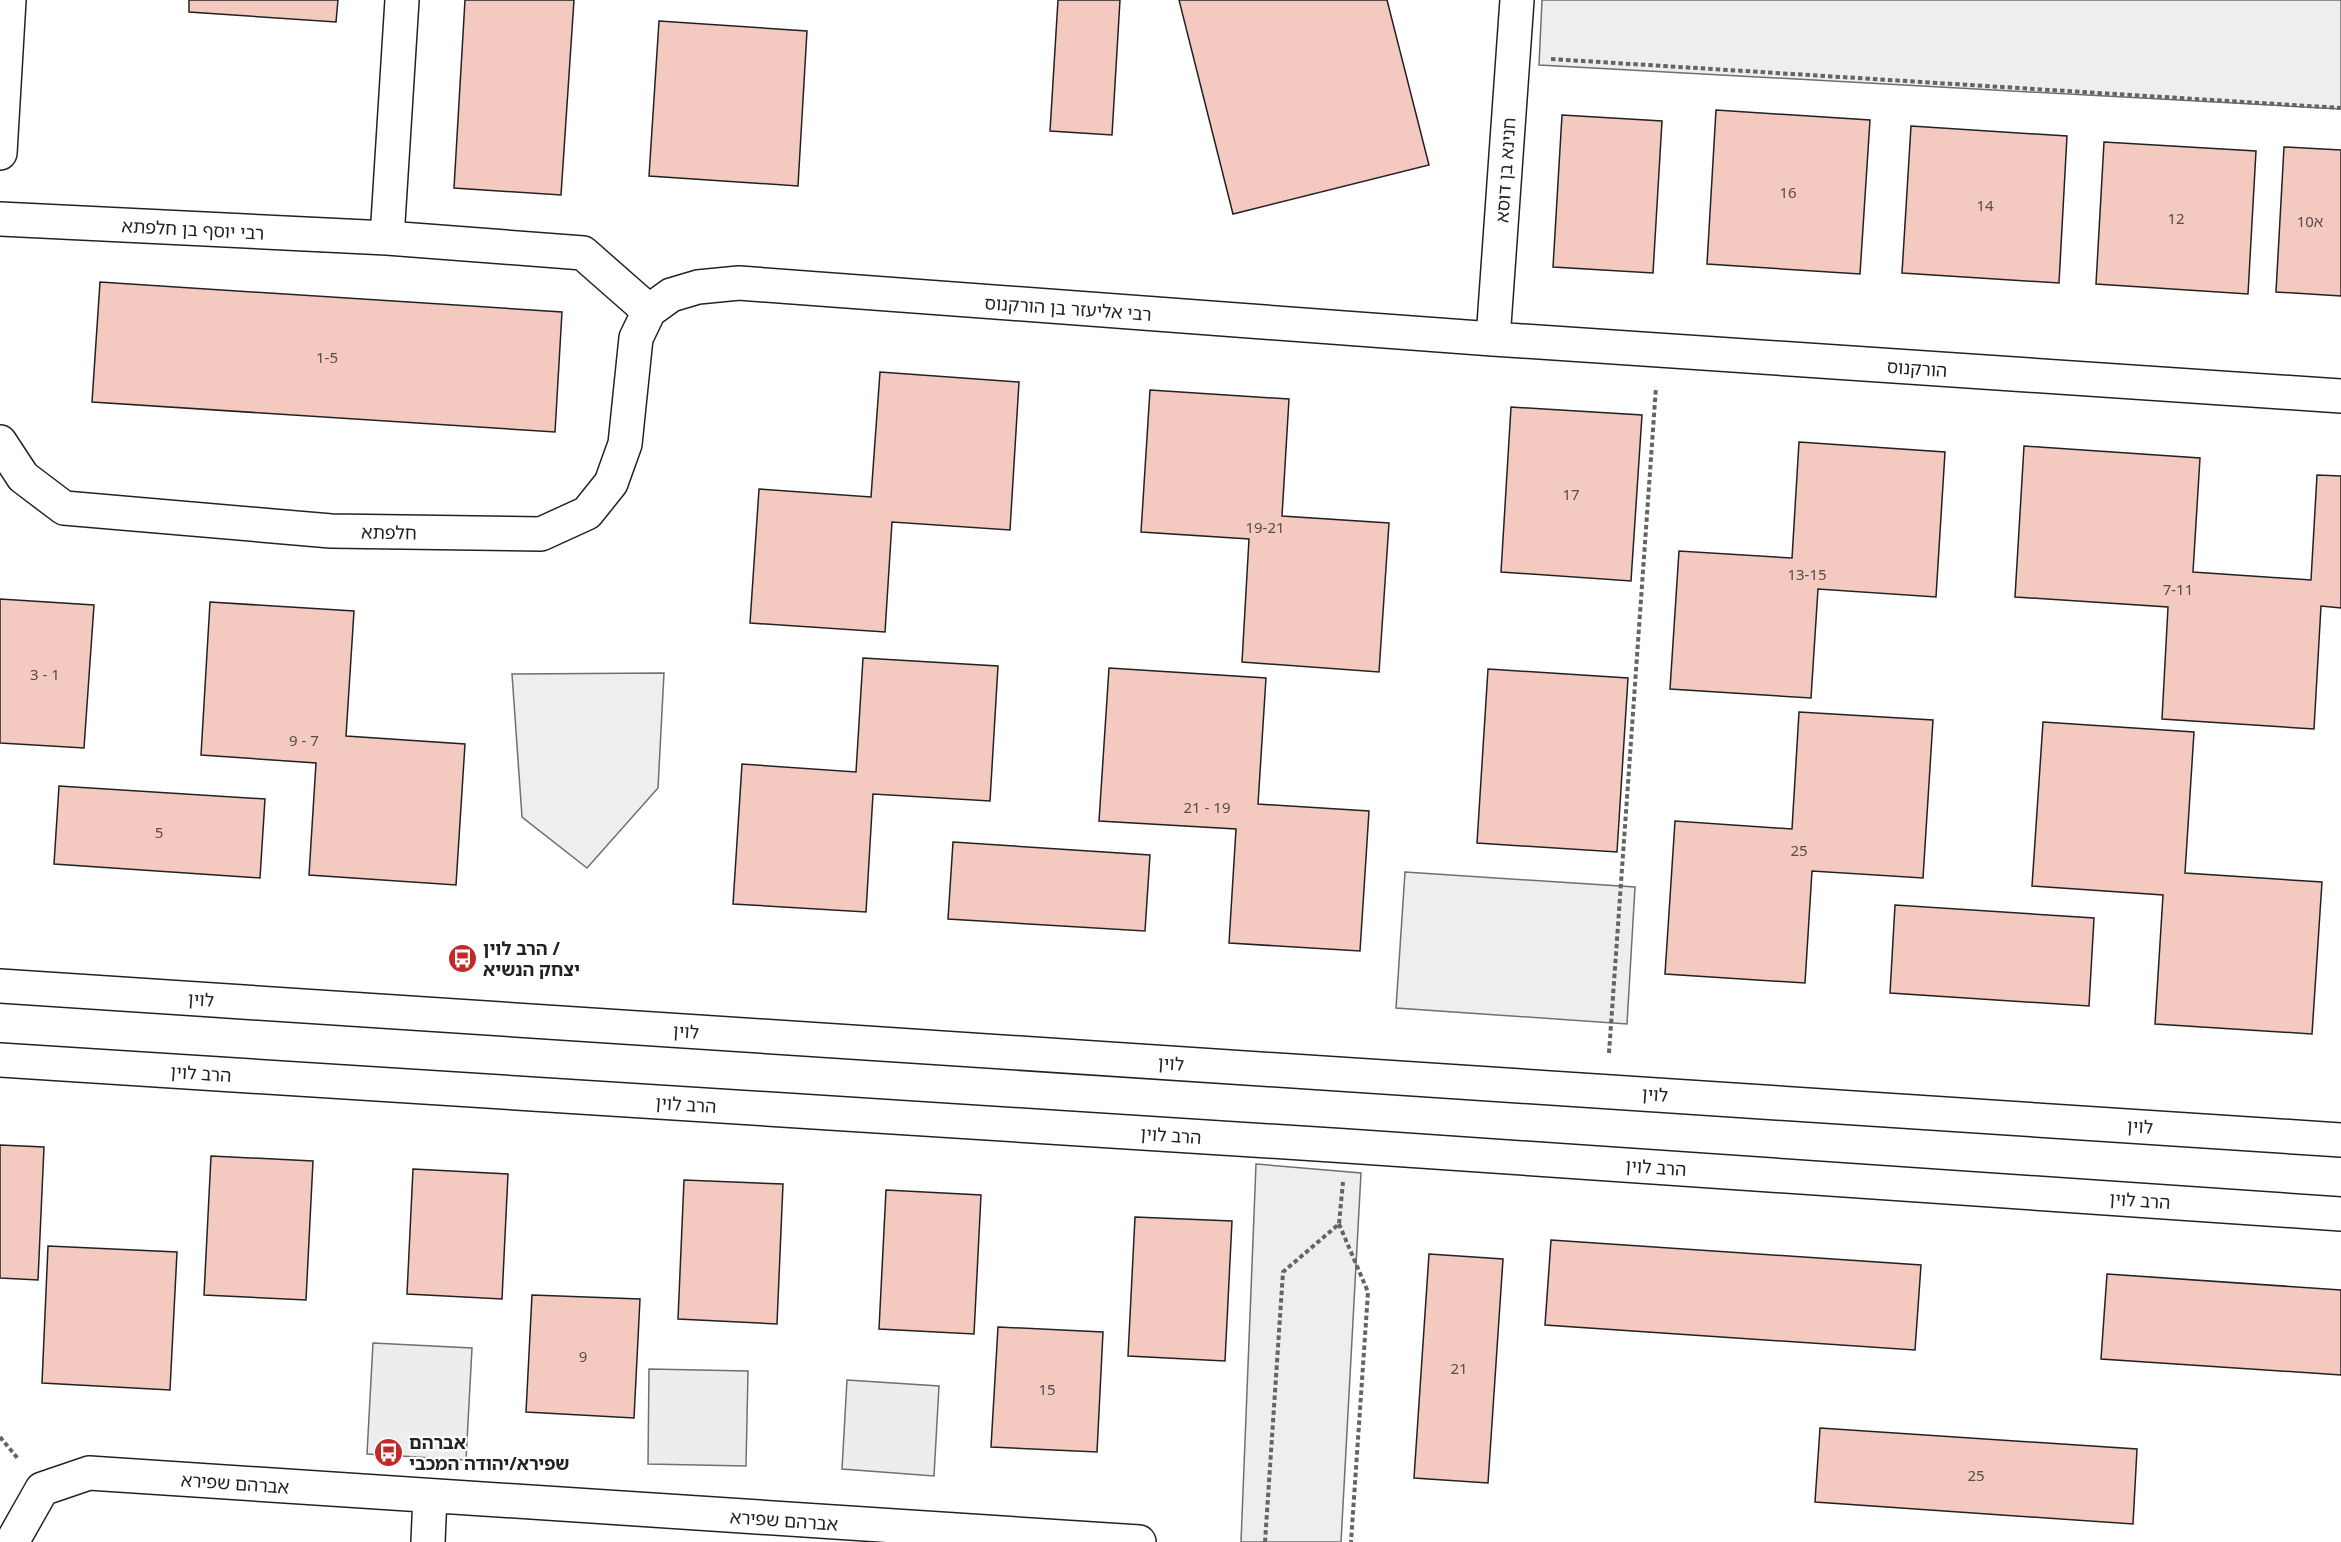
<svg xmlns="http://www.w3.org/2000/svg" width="2341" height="1542" viewBox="0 0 2341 1542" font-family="'Noto Sans','Noto Sans Hebrew',sans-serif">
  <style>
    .green { fill: #eee; stroke: #6f6f6f; stroke-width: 1.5 }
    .parking { fill: #ededed; stroke: #6f6f6f; stroke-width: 1.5 }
    .building { fill: #f3c9c0; stroke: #222; stroke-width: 1.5 }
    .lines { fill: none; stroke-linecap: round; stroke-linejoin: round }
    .minor-casing { stroke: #222; stroke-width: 36 }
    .major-casing { stroke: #222; stroke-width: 36 }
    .path { stroke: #646464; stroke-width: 4; stroke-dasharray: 4.5 3; stroke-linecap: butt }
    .minor { stroke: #fff; stroke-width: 33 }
    .major { stroke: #fff; stroke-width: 33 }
    .labels { text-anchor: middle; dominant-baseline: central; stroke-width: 4.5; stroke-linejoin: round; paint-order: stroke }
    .number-label { font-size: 15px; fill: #564c4a }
    .street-label { font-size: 18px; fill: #222; stroke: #fff }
    .poi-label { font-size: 18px; font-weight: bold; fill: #222; stroke: #fff; text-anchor: start }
  </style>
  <rect width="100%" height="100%" fill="#fff"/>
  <path class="green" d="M1542,0H2341V109L1539,65Z
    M664,673L658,788L587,868L522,817L512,674Z
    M1405,872L1635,887L1627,1024L1396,1008Z
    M1256,1164L1361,1173L1341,1542H1241Z"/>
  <path class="parking" d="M373,1343L472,1348L466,1460L367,1454Z
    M649,1369L748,1371L746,1466L648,1464Z
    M847,1380L939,1386L934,1476L842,1469Z"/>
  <path class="building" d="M189,0H338L336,22L189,12Z
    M465,0H574L561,195L454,188Z
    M1058,0H1120L1112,135L1050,131Z
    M1179,0H1387L1429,165L1233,214Z
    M659,21L807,31L798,186L649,176Z
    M1716,110L1870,120L1860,274L1707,264Z
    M1562,115L1662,121L1653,273L1553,267Z
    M1911,126L2067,136L2059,283L1902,273Z
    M2104,142L2256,151L2248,294L2096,284Z
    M2284,147L2341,150V296L2276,292Z
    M100,282L562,312L555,432L92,402Z
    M880,372L1019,382L1010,530L892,522L885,632L750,623L759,489L871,497Z
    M1150,390L1289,399L1282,516L1389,523L1379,672L1242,662L1249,539L1141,532Z
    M1511,407L1642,415L1631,581L1501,572Z
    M1799,442L1945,452L1936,597L1818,589L1811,698L1670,689L1679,551L1792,558Z
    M2024,446L2200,458L2193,572L2311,580L2317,475L2341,476V608L2321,606L2314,729L2162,719L2168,607L2015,597Z
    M0,599L94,605L84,748L0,743Z
    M210,602L354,611L346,736L465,744L456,885L309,875L316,763L201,755Z
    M863,658L998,666L990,801L873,794L866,912L733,904L742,764L856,772Z
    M1109,668L1266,678L1258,804L1369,811L1360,951L1229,943L1236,829L1099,821Z
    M1488,669L1628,678L1617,852L1477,843Z
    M1799,712L1933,720L1923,878L1812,871L1805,983L1665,974L1675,821L1792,829Z
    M2043,722L2194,732L2185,873L2322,882L2312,1034L2155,1024L2163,895L2032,886Z
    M59,786L265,799L260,878L54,864Z
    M953,842L1150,855L1145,931L948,919Z
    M1895,905L2094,918L2089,1006L1890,993Z
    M0,1145L44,1147L38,1280L0,1278Z
    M211,1156L313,1161L306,1300L204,1295Z
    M413,1169L508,1174L502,1299L407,1294Z
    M684,1180L783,1184L777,1324L678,1319Z
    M886,1190L981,1195L974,1334L879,1329Z
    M1135,1217L1232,1221L1225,1361L1128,1356Z
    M1551,1240L1921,1265L1915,1350L1545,1325Z
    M48,1246L177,1252L170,1390L42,1383Z
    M1429,1254L1503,1259L1488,1483L1414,1478Z
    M2107,1274L2341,1290V1375L2101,1359Z
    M532,1295L640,1299L634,1418L526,1412Z
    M998,1327L1103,1332L1097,1452L991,1447Z
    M1820,1428L2137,1449L2133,1524L1815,1502Z"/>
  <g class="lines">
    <defs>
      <path id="minor" d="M0,153L9,0
        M0,219L387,238L583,253L649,311
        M387,238L402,0
        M1493,339L1517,0
        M0,442L23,477L64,508L331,531L541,534L587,513L611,483L625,444L636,338L649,311L671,295L698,287L739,283L1493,339L2341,396
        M12,1542L42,1489L89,1473L1139,1542
        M428,1542L430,1496"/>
      <path id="major" d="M0,986L2341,1140
        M0,1060L1347,1146L2341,1214"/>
    </defs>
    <use href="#minor" class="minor-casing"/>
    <use href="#major" class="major-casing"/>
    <path class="path" d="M1551,59L2341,108
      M1609,1053L1656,387
      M1339,1224L1368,1292L1351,1542
      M0,1437L19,1460
      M1265,1542L1283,1272L1339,1224L1343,1182"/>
    <use href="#minor" class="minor"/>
    <use href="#major" class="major"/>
  </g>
  <defs>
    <symbol id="bus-disc" viewBox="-11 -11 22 22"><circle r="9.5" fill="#c62828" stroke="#fff"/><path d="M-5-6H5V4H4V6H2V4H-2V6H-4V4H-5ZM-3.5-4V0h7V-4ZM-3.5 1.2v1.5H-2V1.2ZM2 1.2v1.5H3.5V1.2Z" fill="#fff"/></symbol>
  </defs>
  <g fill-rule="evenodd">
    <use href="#bus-disc" x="446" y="942" width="33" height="33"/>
    <use href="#bus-disc" x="372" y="1436" width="33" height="33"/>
  </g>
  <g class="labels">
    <g class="number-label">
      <text x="1788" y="192">16</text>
      <text x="1985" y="205">14</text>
      <text x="2176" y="218">12</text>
      <text x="2310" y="221">א10</text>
      <text x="327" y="357">1-5</text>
      <text x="1571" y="494">17</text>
      <text x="1265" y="527">19-21</text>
      <text x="1807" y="574">13-15</text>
      <text x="2178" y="589">7-11</text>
      <text x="45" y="674">3 - 1</text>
      <text x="304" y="740">9 - 7</text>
      <text x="1207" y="807">21 - 19</text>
      <text x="159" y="832">5</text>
      <text x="1799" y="850">25</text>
      <text x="583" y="1356">9</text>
      <text x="1459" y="1368">21</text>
      <text x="1047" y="1389">15</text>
      <text x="1976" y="1475">25</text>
    </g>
    <g class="street-label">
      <text transform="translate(1505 170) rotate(-86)">חנינא בן דוסא</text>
      <text transform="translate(193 229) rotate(3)">רבי יוסף בן חלפתא</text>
      <text transform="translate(1068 308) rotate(4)">רבי אליעזר בן הורקנוס</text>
      <text transform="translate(1917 368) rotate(4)">הורקנוס</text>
      <text transform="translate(389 532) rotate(1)">חלפתא</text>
      <text transform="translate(201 999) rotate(4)">לוין</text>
      <text transform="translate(686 1031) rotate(4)">לוין</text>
      <text transform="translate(1171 1063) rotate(4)">לוין</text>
      <text transform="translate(201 1073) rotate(4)">הרב לוין</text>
      <text transform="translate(1655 1094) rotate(4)">לוין</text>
      <text transform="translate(686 1104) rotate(4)">הרב לוין</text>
      <text transform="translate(2140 1126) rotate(4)">לוין</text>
      <text transform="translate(1171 1135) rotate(4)">הרב לוין</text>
      <text transform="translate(1656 1167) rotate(4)">הרב לוין</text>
      <text transform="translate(2140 1200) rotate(4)">הרב לוין</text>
      <text transform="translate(235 1483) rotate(4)">אברהם שפירא</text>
      <text transform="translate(784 1520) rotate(4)">אברהם שפירא</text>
    </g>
    <g class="poi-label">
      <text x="483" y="948">הרב לוין /<tspan x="483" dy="21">יצחק הנשיא</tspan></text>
      <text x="409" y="1442">אברהם<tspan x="409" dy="21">שפירא/יהודה המכבי</tspan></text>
    </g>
  </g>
</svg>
